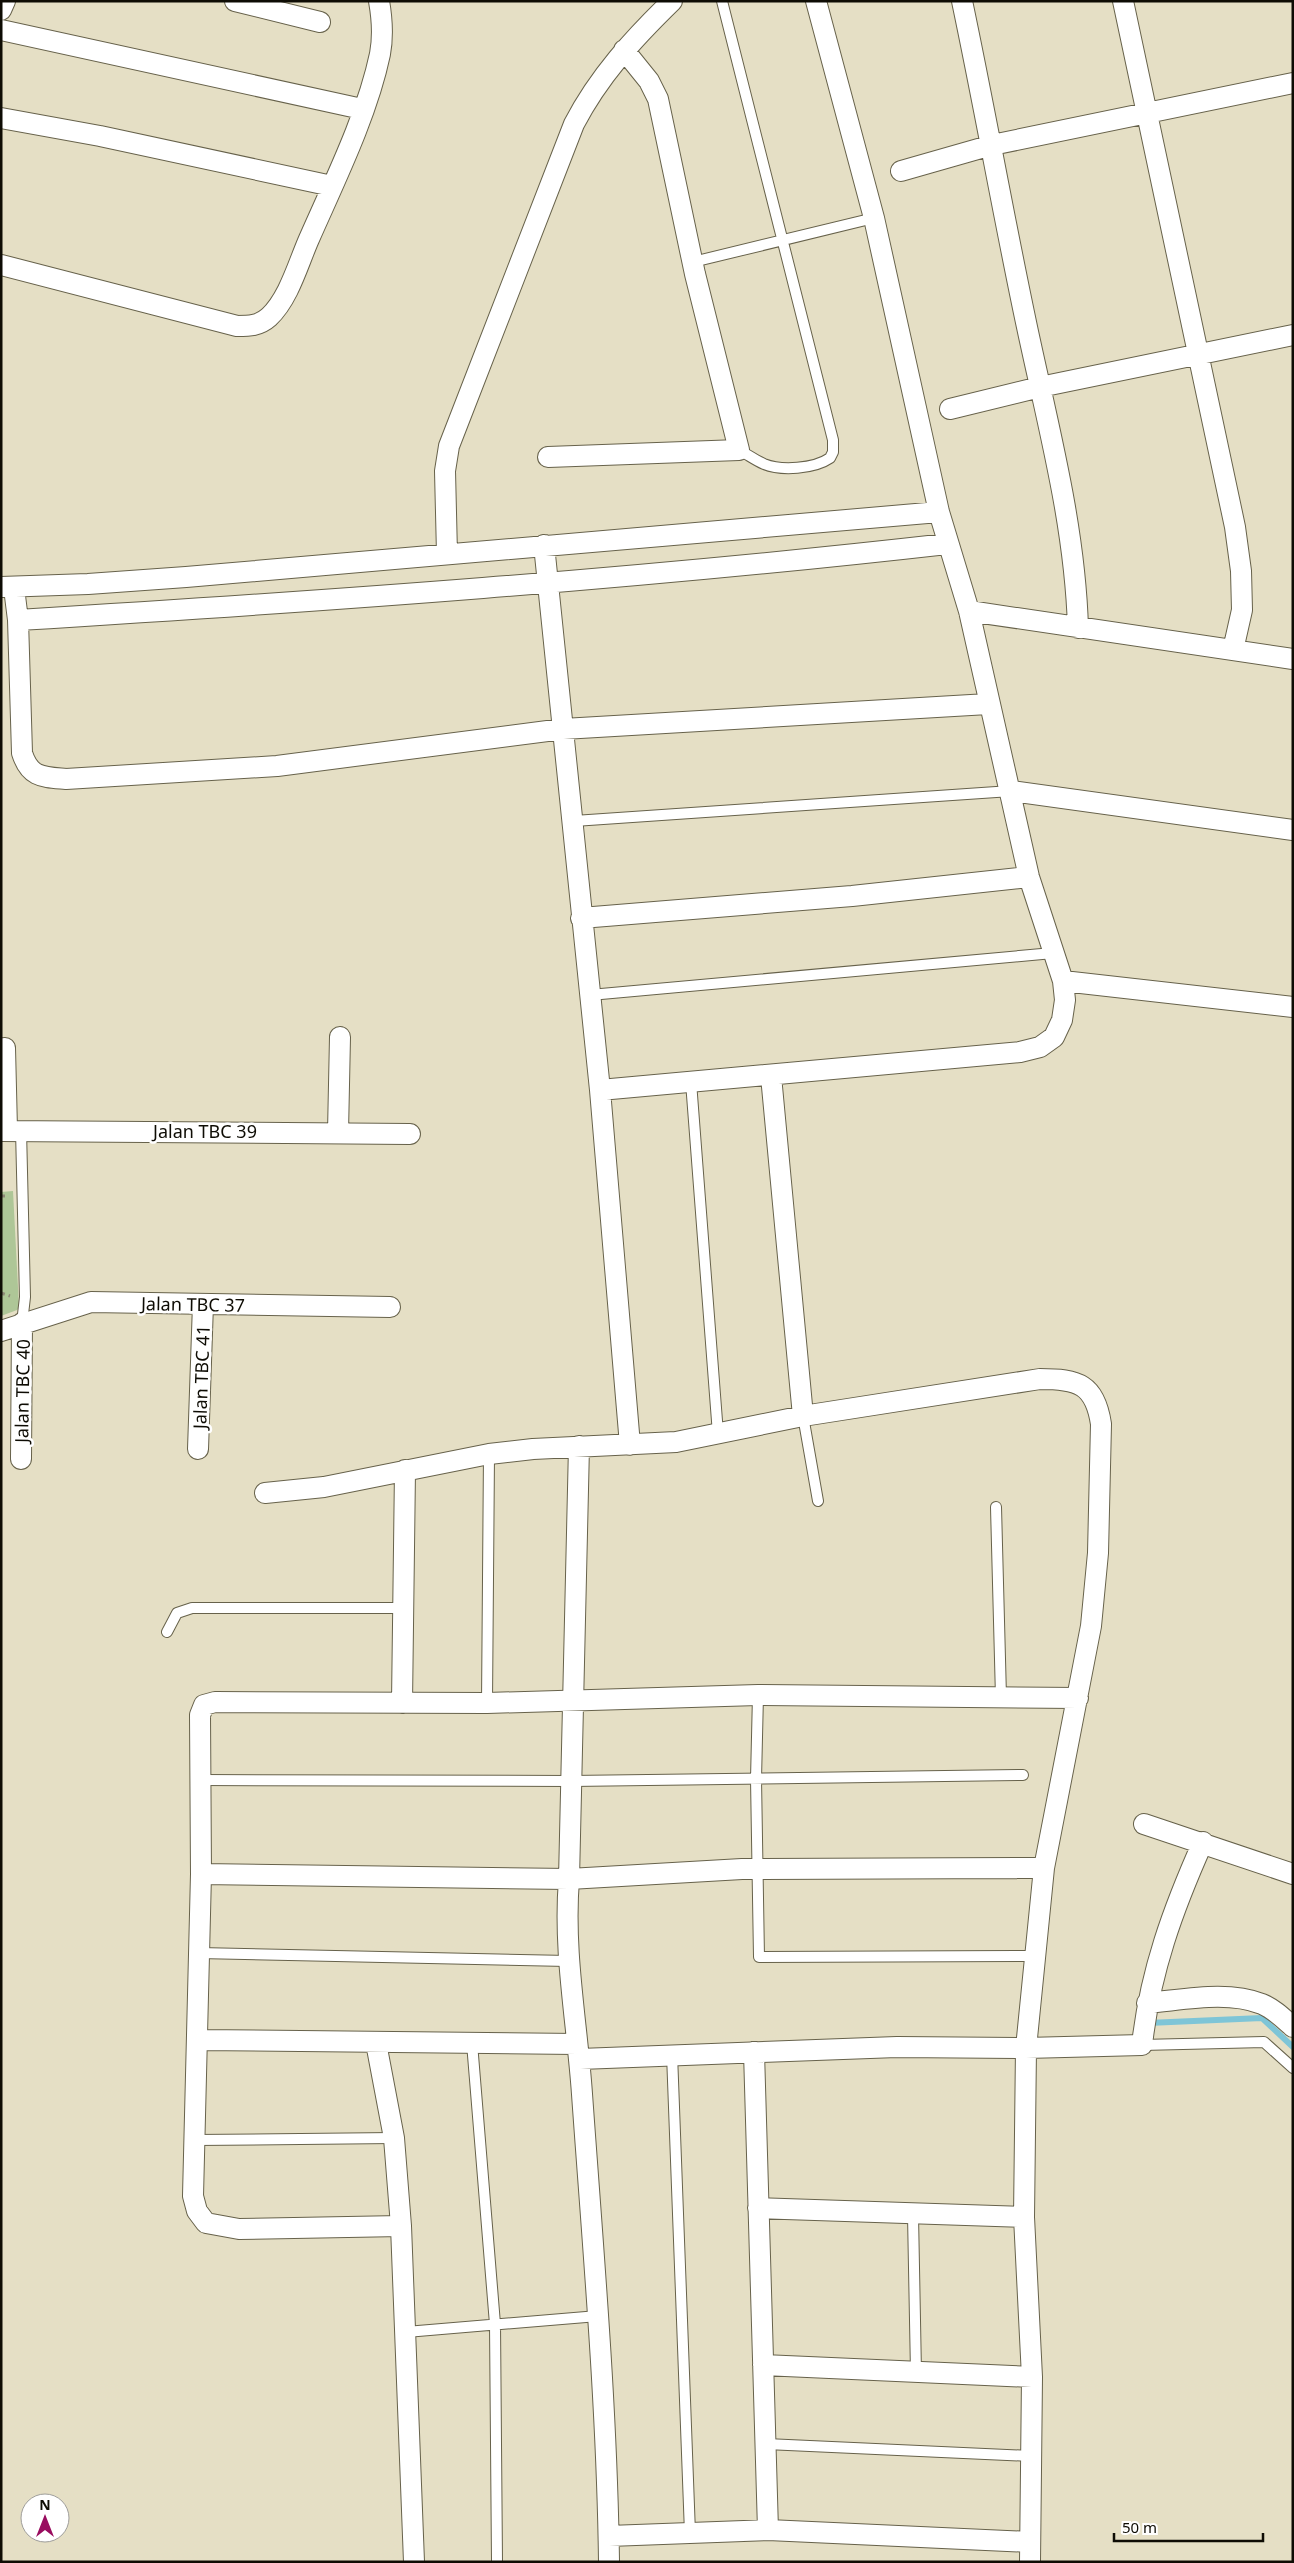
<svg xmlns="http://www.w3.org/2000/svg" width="1294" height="2563" viewBox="0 0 1294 2563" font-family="'Noto Sans',sans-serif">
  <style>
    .green { fill: #aec697 }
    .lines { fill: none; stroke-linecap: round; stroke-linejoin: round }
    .stream { stroke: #7ec5d7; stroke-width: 6 }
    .service-casing { stroke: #67624b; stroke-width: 12 }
    .minor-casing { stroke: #67624b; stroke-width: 22 }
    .path { stroke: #8e8977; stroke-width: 3; stroke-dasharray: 4 4; stroke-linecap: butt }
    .service { stroke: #fff; stroke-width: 10 }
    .minor { stroke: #fff; stroke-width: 20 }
    .labels { text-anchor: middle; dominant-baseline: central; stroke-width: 5; stroke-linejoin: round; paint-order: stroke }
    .street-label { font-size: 18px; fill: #0e0c04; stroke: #fff }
  </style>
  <rect width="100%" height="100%" fill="#e5dfc5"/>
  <path class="green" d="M13,1191L19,1307L17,1310L1,1316V1192Z"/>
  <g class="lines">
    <path class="stream" d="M1148,2023L1262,2018L1293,2047"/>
    <defs>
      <path id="service" d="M722,1L833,440V452L830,458C814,469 781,471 764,464C755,460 747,454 739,450
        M693,262L874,218
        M574,821L1011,791
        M590,995L1053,953
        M691,1082L718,1434
        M21,1130L25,1297L22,1323
        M803,1416L818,1501
        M996,1507L1001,1697
        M167,1632L177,1613L192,1608H404
        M758,1695L756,1779L759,1957L1035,1956
        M487,1703L489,1454
        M201,1780L571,1781L1023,1775
        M199,1953L568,1961
        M472,2043L495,2324L497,2562
        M1142,2045L1264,2042L1293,2068
        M672,2054L690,2533
        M195,2140L394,2138
        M913,2215L916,2373
        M406,2332L598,2316
        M766,2444L1031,2456"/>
      <path id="minor" d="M235,1L320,22
        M962,1C985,110 1004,219 1027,327C1048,426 1075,525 1078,628
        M1123,1L1235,527L1241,571L1242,610L1233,650
        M1,10L5,1
        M1,30L362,109
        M1,118L100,136L332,186
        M901,171L992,145L1293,83
        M1,265L237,326C249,326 259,326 269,317C289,298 298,264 309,239C334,182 367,116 380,54C383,38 382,18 379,1
        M950,409L1040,387L1293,335
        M548,457L739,450L695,274L658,99L649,81L624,50
        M544,545L600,1090L630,1445
        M447,554L445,471L449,446L574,124C599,76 633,39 672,1
        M1,587L88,584L186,577L939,512
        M14,588L18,620L22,753C30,778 43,777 66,779L277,766L563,729L988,704
        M969,611L1293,659
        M18,620C328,601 638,579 947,544
        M1011,791L1293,830
        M581,918L852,896L1029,877
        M1063,981L1293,1007
        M5,1048L7,1130
        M771,1076L803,1416
        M600,1090L1020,1052L1040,1047L1054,1037L1062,1020L1065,1000L1063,981L1029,877L969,611L939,512L874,218L816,1
        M1,1131L410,1134
        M338,1132L340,1037
        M1,1331L91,1302L390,1307
        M579,1446L569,1879C563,1952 577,2021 582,2094C593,2249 607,2406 609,2562
        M198,1449L203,1304
        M21,1459L22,1323
        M265,1493L324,1487L489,1454L533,1449L676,1442L803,1416L1040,1379C1078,1379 1095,1384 1101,1424L1098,1553L1091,1626L1044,1868L1026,2048L1024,2217L1032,2377L1030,2562
        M402,1703L405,1470
        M1144,1824L1293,1874
        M201,1874L569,1879L742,1869L1044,1868
        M1147,2003C1183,2000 1227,1990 1262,2004C1274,2009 1283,2018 1293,2027
        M197,2040L577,2044
        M376,2043L394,2138L401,2226L414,2562
        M754,2052L768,2530
        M580,2059L897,2047L1026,2048L1142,2045C1150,1972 1173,1909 1203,1842
        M758,2208L1024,2217
        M401,2226L239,2229L206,2223L197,2211L193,2196L201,1874L200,1715L204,1705L215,1702L487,1703L758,1695L1078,1698
        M763,2365L1032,2377
        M609,2536L768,2530L1030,2542"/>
    </defs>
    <use href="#service" class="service-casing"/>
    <use href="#minor" class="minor-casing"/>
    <path class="path" d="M1,1196H9
      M1,1293L10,1296"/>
    <use href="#service" class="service"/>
    <use href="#minor" class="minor"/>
  </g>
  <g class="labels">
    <g class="street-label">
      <text x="205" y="1131">Jalan TBC 39</text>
      <text transform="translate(193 1304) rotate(1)">Jalan TBC 37</text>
      <text transform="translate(201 1377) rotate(-88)">Jalan TBC 41</text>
      <text transform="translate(22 1391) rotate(-89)">Jalan TBC 40</text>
    </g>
  </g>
  <rect width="1294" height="2563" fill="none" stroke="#0e0c04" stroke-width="5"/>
  <g transform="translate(45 2518)"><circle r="24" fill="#ffffff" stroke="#9f9e9b"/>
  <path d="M0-4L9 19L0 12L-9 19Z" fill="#990c5f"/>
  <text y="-8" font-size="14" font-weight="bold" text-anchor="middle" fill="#0e0c04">N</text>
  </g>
  <path d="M1114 2533v8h149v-8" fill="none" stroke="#0e0c04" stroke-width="2.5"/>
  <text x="1122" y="2533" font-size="15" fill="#0e0c04" stroke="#ffffff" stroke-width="4" paint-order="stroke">50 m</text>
</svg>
